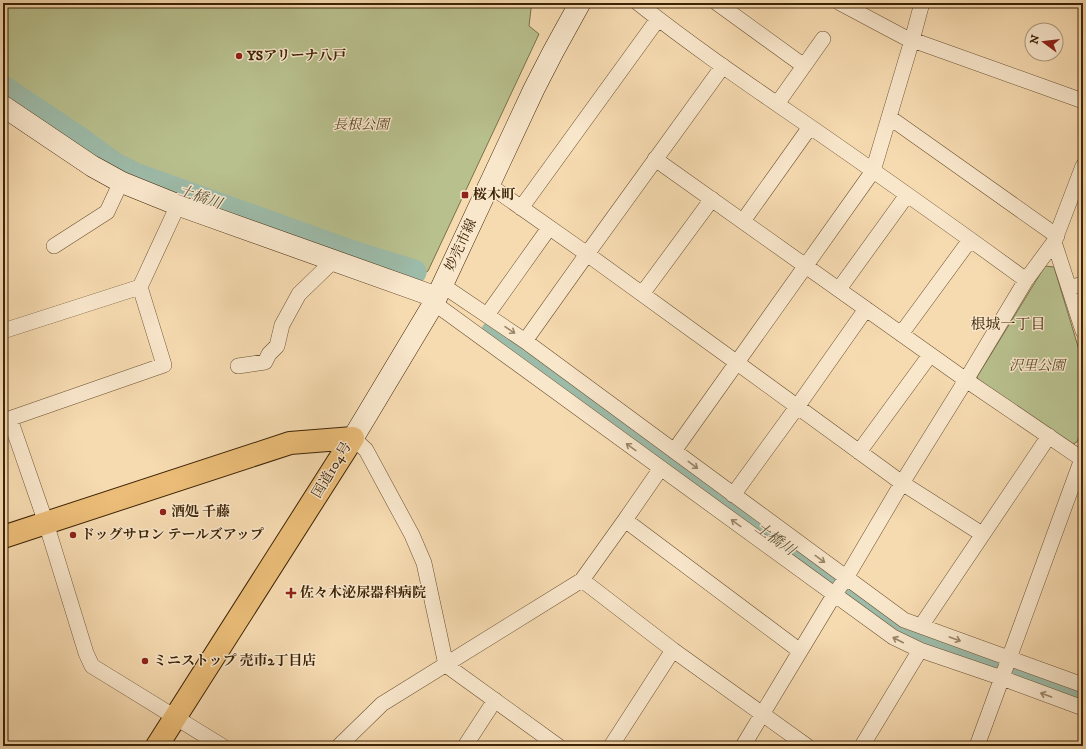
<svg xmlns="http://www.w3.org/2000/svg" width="1086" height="749" viewBox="0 0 1086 749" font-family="'IM FELL DW Pica','Noto Serif JP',serif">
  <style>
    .green { fill: #b8c08e; stroke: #7a724a }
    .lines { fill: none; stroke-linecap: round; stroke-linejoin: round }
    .river { stroke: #9dbba9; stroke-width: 25 }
    .street-casing { stroke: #6a5130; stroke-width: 16 }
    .secondary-casing { stroke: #3c2305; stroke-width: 22 }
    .highway-casing { stroke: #3c2305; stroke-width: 24 }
    .street { stroke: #f9e7cc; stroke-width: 15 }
    .secondary { stroke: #f9e7cc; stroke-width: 21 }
    .highway { stroke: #ebbd78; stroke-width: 22 }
    .oneway { stroke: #9a8568 }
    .poi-dot { fill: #8f2418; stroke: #f9e7cc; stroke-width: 1.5 }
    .labels { text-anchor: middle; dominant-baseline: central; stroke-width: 3; stroke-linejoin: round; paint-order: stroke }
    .poi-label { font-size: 14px; font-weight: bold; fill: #3c2305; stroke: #f9e7cc; text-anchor: start }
    .park-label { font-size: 14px; font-style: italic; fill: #5b4a27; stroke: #f9e7cc }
    .street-label { font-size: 14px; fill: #3c2305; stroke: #f9e7cc }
    .water-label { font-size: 15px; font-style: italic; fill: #595136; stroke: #f9e7cc }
    .neighbourhood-label { font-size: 15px; fill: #3c2305; stroke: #f9e7cc }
  </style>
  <rect width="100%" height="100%" fill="#f6dab0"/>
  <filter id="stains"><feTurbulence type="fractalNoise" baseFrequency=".005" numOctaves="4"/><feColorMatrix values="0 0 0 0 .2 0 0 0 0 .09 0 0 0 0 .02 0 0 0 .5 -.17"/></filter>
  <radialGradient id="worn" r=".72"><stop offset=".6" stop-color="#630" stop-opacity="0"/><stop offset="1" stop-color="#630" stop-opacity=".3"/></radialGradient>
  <path class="green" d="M3,3H531V9L529,26L539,34L428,271L420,276L408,273L331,243L325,246L134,178L98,159L3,95Z
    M1045,266L1054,267L1083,363V424L1077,442L1071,445L979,381L977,377Z"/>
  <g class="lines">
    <path class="river" d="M3,88L81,140L115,165L135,175L356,254L414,272
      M493,333L889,621L906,632L1083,696"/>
    <defs>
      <path id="street" d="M638,3C697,50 760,92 822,135C891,183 959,231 1026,280
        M717,3L804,66
        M840,3L904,37L1083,101
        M777,104L823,39
        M889,117L1057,236
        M655,159L966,380L1082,459
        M489,185L587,254L736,362L902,483L982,534
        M521,208L658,19
        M743,221L810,127
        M1054,242L1083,331
        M54,246L107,212L121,182
        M442,285L525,341L904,620L1083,685
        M1069,288L1083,284
        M839,289L907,195
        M642,294L712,199
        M434,303L893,637L920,650L1002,678L1083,708
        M487,315L549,228
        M3,331L140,287L178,205
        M901,334L970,240
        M525,341L587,254L723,66
        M238,366L265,362L269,354L277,346L282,325L299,294L329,265L331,260
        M10,419L46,523L86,653L92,666L222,746
        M3,421L164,365L140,287
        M353,438L366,450L412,535L424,563L446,665L558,746
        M674,451L873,171L912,40L922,3
        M859,452L930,355
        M733,495L797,407L866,309
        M625,520L800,651
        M582,580L673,650L807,746
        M921,626L1049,436
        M339,746L382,704L582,580L625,520L661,468
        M465,746L495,700
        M611,746L673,650
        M743,746L834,595L846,578L902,483L966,380L1026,280L1054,242L1083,166
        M862,746L920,650
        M977,746L1083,456"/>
      <path id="secondary" d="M3,106L92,166L121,182L178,205L436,297
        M353,438L434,303L534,89L553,52L580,3"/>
      <path id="highway" d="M3,537L290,443L353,438
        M157,746L353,438"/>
    </defs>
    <use href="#street" class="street-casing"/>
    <use href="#secondary" class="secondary-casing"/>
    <use href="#highway" class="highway-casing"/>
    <use href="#street" class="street"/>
    <use href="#secondary" class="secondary"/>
    <use href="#highway" class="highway"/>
  </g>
  <defs><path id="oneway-shaft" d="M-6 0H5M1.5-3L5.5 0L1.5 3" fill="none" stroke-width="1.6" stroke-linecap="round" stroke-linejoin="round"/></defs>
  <g class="oneway">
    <use href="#oneway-shaft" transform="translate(510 330) rotate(34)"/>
    <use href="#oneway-shaft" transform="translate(631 447) rotate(-144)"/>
    <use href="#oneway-shaft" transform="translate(693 465) rotate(37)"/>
    <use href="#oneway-shaft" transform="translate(736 523) rotate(-144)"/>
    <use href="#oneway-shaft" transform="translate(820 559) rotate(36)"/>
    <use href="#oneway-shaft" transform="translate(955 639) rotate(20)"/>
    <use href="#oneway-shaft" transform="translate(898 640) rotate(-153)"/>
    <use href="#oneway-shaft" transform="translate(1046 695) rotate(-160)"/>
  </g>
  <g class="poi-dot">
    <circle cx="239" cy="56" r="4"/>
    <rect x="461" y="191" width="8" height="8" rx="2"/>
    <circle cx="163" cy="512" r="4"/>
    <circle cx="73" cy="535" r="4"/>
    <path d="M289 587h4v4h4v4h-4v4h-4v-4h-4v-4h4z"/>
    <circle cx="145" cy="661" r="4"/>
  </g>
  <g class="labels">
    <g class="poi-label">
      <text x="247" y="56">YSアリーナ八戸</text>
      <text x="473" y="195">桜木町</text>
      <text x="171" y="512">酒処 千藤</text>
      <text x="81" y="535">ドッグサロン テールズアップ</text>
      <text x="300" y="593">佐々木泌尿器科病院</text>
      <text x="153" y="661">ミニストップ 売市2丁目店</text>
    </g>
    <g class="park-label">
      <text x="361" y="125">長根公園</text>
      <text x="1037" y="366">沢里公園</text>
    </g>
    <g class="street-label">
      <text transform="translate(461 245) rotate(-65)">妙売市線</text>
      <text transform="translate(332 470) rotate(-59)">国道104号</text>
    </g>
    <g class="water-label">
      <text transform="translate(200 197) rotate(19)">土橋川</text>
      <text transform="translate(775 539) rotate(36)">土橋川</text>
    </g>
    <g class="neighbourhood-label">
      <text x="1008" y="324">根城一丁目</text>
    </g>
  </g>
  <rect width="1086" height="749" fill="none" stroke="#f6dab0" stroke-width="16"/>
  <rect x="4" y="4" width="1078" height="741" fill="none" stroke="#3c2305" stroke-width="2"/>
  <rect x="8" y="8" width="1070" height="733" fill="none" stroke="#3c2305"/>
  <g transform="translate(1044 42) rotate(285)"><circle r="19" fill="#f9e7cc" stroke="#ad997c"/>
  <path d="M0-3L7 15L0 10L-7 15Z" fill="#8f2418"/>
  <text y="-6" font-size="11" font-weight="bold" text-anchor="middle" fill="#3c2305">N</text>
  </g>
  <rect width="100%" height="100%" filter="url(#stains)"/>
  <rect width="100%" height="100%" fill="url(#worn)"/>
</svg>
